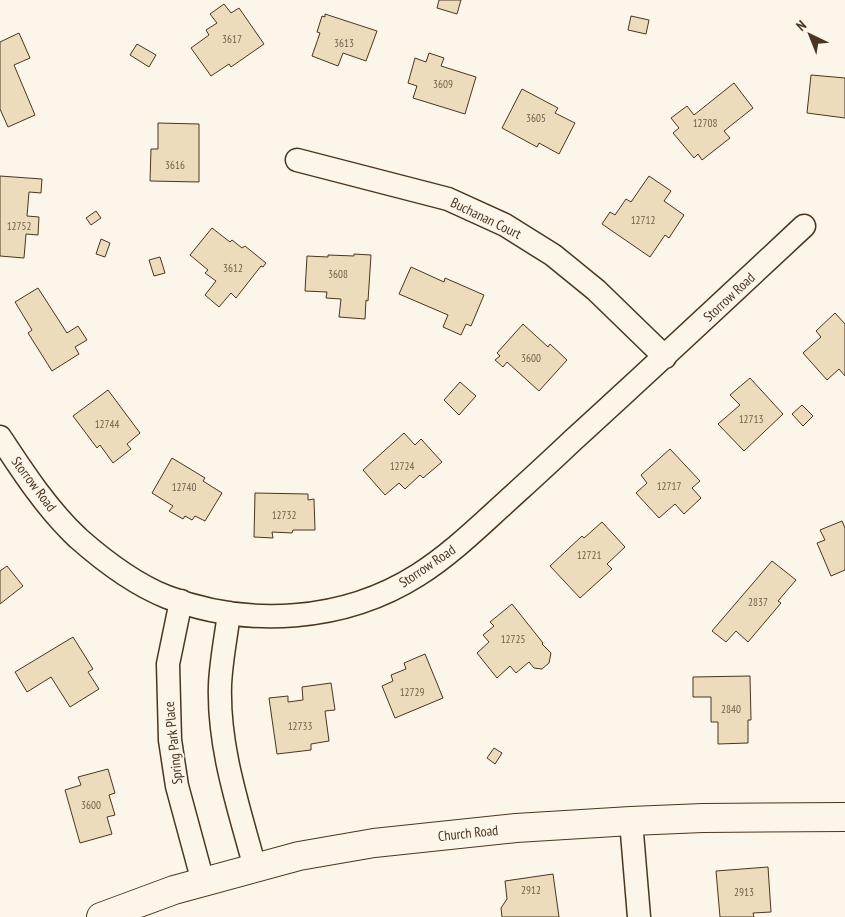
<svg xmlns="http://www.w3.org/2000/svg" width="845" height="917" viewBox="0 0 845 917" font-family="'PT Sans Narrow',sans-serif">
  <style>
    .building { fill: #ecdcbc; stroke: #4a3520 }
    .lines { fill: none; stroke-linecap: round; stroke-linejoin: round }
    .street-casing { stroke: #4a3520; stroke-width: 25 }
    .secondary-casing { stroke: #4a3520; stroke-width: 30 }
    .street { stroke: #fbf6e9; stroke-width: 22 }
    .secondary { stroke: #fbf6e9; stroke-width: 28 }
    .labels { text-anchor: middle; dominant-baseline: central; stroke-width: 4; stroke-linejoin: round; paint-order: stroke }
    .number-label { font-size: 11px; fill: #725f47 }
    .street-label { font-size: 14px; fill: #4a3520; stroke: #fbf6e9 }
  </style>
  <rect width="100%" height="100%" fill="#fbf6e9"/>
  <path class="building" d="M439,0H461L457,14L437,8Z
    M224,4L231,13L239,8L264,44L231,67L229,64L211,76L191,48L209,35L206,30L217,23L210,14Z
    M325,14L377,31L366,61L343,53L338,66L312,56L320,33L317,32L322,16L325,17Z
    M631,16L649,20L646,34L628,30Z
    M19,33L30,58L14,65L35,115L8,127L0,109V42Z
    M137,44L156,55L149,67L130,55Z
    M429,53L444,58L441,66L476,77L465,114L413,98L417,86L408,83L415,58L426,62Z
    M811,75L845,78V118L807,113Z
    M734,83L753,108L724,131L730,138L702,160L698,154L694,158L673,133L679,128L671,118L687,106L694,115Z
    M522,89L558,108L555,113L575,123L559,154L539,143L537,147L502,128Z
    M158,123L199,124V182L150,181L151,149H158Z
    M0,176L42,179L41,193L29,192L27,216L39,217L38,235L26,234L24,258L0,256Z
    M649,176L671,191L664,201L684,215L669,238L665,235L650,257L602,224L610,212L615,215L626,199L631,202Z
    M96,211L101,218L91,225L86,218Z
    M212,228L230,242L232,240L242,248L245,246L266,263L263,267L261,266L236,298L231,293L219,307L205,295L216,281L205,273L208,270L190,255Z
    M101,239L110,243L105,257L96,254Z
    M354,254L371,255L368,301L366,300L365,319L339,317L341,299L326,298L327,292L305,291L307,256L328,257V255L354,256Z
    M160,257L165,273L154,276L149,260Z
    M411,267L444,282L445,278L484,295L471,326L466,324L461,335L443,327L448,315L399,294Z
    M38,288L67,333L78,326L87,340L75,347L79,354L52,371L28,333L32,330L15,302Z
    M835,313L845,324V376L839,369L827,380L803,353L821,337L816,331Z
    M523,324L548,347L550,344L567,360L539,391L507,362L503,367L495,360L500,356L497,353Z
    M750,378L783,414L744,451L718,424L740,405L730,395Z
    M460,382L476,396L459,415L444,400Z
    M108,390L140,433L127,444L131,449L113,463L100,445L97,448L73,416Z
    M802,405L813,416L803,426L792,414Z
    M404,433L415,445L421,439L442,462L423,478L420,475L405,489L399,483L385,495L363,470Z
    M670,449L700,481L692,488L701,498L684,514L675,504L659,518L636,493L647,483L641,475Z
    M172,458L205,478L203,481L222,493L205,521L195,516L192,520L185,516L183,519L169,511L173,506L152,493Z
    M255,493L308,494V500L314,499L315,530H293L292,533L272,532L273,538L254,537Z
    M842,521L845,528V570L831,576L817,543L825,540L820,530Z
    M602,522L625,547L607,564L612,569L580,598L550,566L582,536L584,538Z
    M772,561L796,580L778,601L781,603L748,642L736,631L726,642L712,631Z
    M7,566L23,586L0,604V571Z
    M512,604L543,643L542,644L551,653L549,663L542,669L534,668L529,662L516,673L510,666L497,678L477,653L489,642L483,635L494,626L490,622Z
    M73,637L93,669L88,672L99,689L70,707L51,677L27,692L15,672Z
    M425,654L443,698L395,718L382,686L393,681L391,675L406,669L404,663Z
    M750,676L751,720H748V743L718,744V722H711V697H693V677Z
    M331,683L335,710L325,711L329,741L311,744V750L277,754L269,698L288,696V702L303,700L302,687Z
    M494,748L502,753L495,764L487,758Z
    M108,769L115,793L109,795L115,815L107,817L112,834L80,843L65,790L81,785L78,777Z
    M768,867L771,912L753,913L754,917H720L716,871Z
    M553,874L559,917H502L501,908L507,899L505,881Z"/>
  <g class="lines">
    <defs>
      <path id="street" d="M297,160L448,199L505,225L553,255L596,290L665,357
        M0,437C23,472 47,509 78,538C104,561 134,584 167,597C248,628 344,622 418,575C445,558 469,536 493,514C519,490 546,466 572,441C650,370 727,298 804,226
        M181,601L168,664L170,740L177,786L203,882
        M229,613C226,637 221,661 220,685C218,748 239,808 255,868
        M631,821L639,917"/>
      <path id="secondary" d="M101,917L174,890L299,856L374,843L516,828L631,821L703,818L845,817"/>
    </defs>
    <use href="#street" class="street-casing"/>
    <use href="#secondary" class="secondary-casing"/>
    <use href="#street" class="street"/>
    <use href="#secondary" class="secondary"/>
  </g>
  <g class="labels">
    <g class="number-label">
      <text x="232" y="39">3617</text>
      <text x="344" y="43">3613</text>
      <text x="443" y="84">3609</text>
      <text x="536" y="118">3605</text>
      <text x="705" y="123">12708</text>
      <text x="175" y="165">3616</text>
      <text x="643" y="220">12712</text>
      <text x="19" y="226">12752</text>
      <text x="233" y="268">3612</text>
      <text x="338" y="274">3608</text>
      <text x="531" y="358">3600</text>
      <text x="751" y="419">12713</text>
      <text x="107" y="424">12744</text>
      <text x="402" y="466">12724</text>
      <text x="669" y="486">12717</text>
      <text x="184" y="487">12740</text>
      <text x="284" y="515">12732</text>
      <text x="589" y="555">12721</text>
      <text x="758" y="602">2837</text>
      <text x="513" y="639">12725</text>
      <text x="412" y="692">12729</text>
      <text x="731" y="709">2840</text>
      <text x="300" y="726">12733</text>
      <text x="91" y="805">3600</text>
      <text x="531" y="890">2912</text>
      <text x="744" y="892">2913</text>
    </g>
    <g class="street-label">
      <text transform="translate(486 218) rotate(26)">Buchanan Court</text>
      <text transform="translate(729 297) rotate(-43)">Storrow Road</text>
      <text transform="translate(34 484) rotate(53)">Storrow Road</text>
      <text transform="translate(427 566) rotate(-34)">Storrow Road</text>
      <text transform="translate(173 743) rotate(-96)">Spring Park Place</text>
      <text transform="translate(468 833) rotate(-6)">Church Road</text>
    </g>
  </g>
  <g transform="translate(810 35) rotate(317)" stroke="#fbf6e9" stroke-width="4" paint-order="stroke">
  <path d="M0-4L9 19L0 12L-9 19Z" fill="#4a3520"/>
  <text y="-8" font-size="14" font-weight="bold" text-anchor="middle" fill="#4a3520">N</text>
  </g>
</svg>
